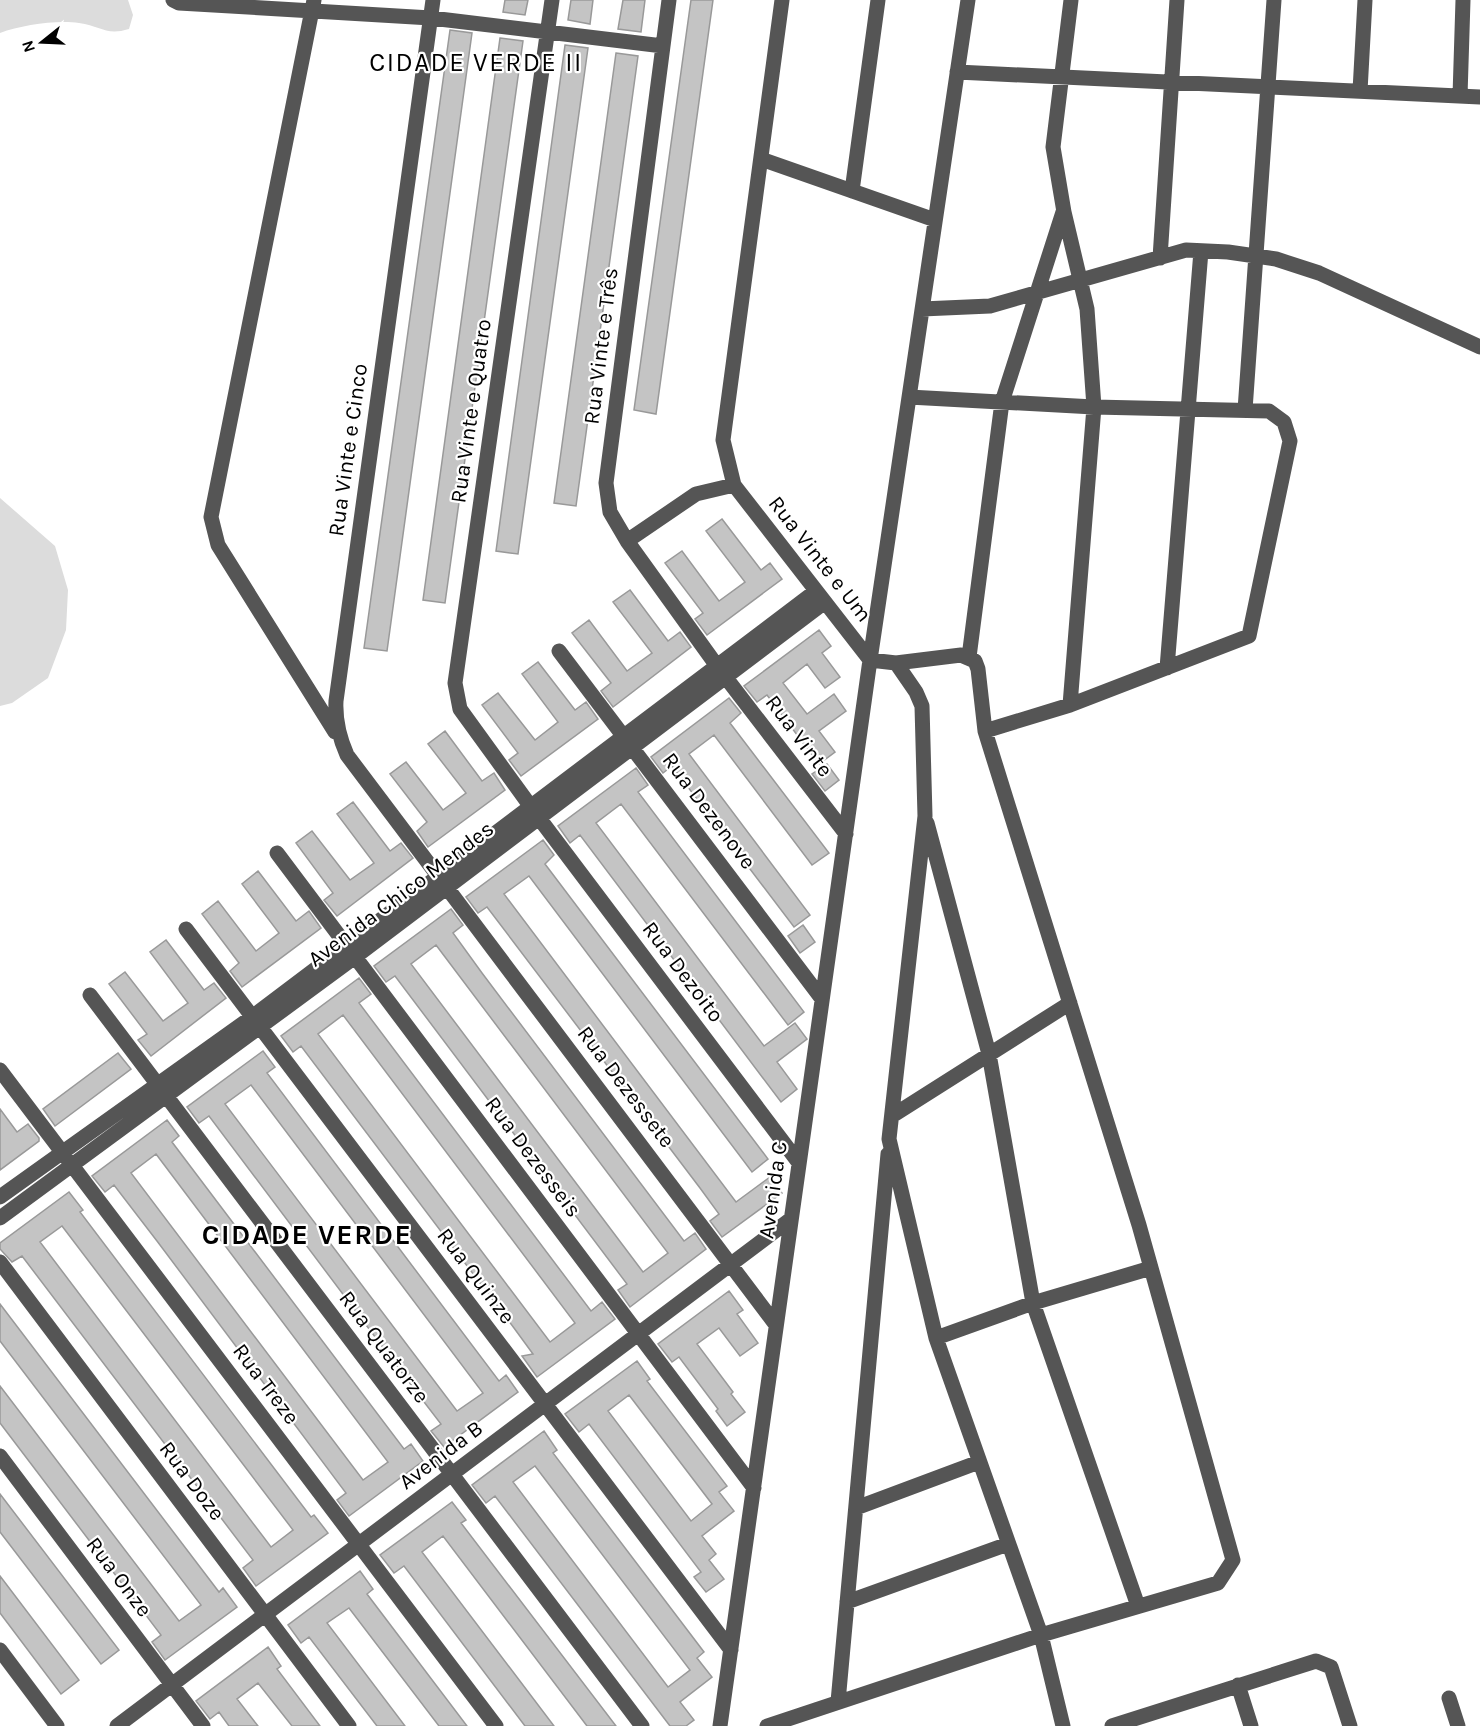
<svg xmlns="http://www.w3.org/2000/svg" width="1480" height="1726" viewBox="0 0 1480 1726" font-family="Karla,sans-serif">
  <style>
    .green { fill: #dcdcdc }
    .building { fill: #c4c4c4; stroke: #999; stroke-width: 1.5; fill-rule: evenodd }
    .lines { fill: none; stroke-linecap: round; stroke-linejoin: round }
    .minor { stroke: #555; stroke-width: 15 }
    .labels { text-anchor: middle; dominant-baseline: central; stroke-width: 4.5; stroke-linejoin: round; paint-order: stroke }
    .street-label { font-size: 22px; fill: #000; stroke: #fff }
    .quarter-label { font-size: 26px; letter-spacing: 1.5px; fill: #000; stroke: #fff }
    .district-label { font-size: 28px; font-weight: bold; letter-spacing: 1.5px; fill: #000; stroke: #fff }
  </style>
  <rect width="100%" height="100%" fill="#fff"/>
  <path class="green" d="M0,0H128L133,15L129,29C106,36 101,26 79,23C56,20 22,25 0,33Z
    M0,498L55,546L68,590L66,630L48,678L12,703L0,706Z"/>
  <path class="building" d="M505,0H528L525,15L503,12Z
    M571,0H593L590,24L568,20Z
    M623,0H645L641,32L618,29Z
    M691,0H713L656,414L634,410Z
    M450,30L472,33L387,651L364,648Z
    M500,38L523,41L445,603L423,600Z
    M565,45L588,48L518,554L496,551Z
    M616,53L638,56L576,506L554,503Z
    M722,519L761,570L770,563L782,579L707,635L695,619L703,613L665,563L682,551L719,601L745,582L706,531Z
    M630,590L668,641L680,632L691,647L613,707L601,691L611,683L572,633L589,620L627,671L652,653L613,602Z
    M819,630L831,646L822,653L840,677L825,688L807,664L783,683L807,714L834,694L846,711L819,731L835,752L819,764L767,695L757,702L744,686Z
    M538,662L575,710L586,702L598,719L521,776L509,760L518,753L482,705L498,693L535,740L558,722L522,674Z
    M729,698L741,713L730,723L829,853L812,865L714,735L689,754L810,915L794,927L672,766L663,773L651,757Z
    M445,731L482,781L494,773L505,790L428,847L417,831L427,822L390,774L406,762L443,810L466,793L428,744Z
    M827,764L839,780L825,791L812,774Z
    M636,768L648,785L638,792L804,1012L788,1025L621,804L596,823L764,1046L795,1023L807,1039L777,1062L797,1089L781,1102L580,835L570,843L558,826Z
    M353,802L390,851L401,843L413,858L337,916L324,900L333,893L296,843L312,831L350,880L374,863L337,814Z
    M543,840L554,855L545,864L768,1159L752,1172L529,876L504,894L736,1202L770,1177L782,1193L722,1237L710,1221L719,1214L700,1188L487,907L478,913L466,897Z
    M258,871L296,921L309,911L321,928L242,987L230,971L239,963L202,914L218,901L256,951L279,933L242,884Z
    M451,909L463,925L453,933L482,973L684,1241L695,1233L706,1249L630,1307L618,1290L627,1284L395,976L386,982L374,966ZM436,945L668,1253L643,1272L411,964Z
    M803,925L815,942L800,953L788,936Z
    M166,940L204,990L214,983L226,998L151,1056L138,1040L147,1034L109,984L125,972L163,1021L188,1003L150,952Z
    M359,978L371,994L359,1003L591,1311L602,1302L615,1319L537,1377L522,1356L533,1354L514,1328L301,1046L293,1052L281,1036ZM343,1015L575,1323L550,1342L318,1034Z
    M263,1051L275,1067L267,1073L499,1381L506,1375L518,1392L444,1447L431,1431L441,1424L421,1398L209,1116L199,1123L187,1107ZM251,1085L483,1393L457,1411L225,1104Z
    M118,1053L131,1069L55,1126L43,1109Z
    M0,1109L17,1132L28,1124L39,1138V1141L0,1170Z
    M167,1120L179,1136L172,1142L404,1449L411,1444L423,1461L349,1516L337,1500L346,1493L157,1241L114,1185L105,1192L92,1176ZM156,1154L388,1462L363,1480L131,1173Z
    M69,1192L83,1210L80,1212L311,1517L314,1515L328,1533L256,1586L243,1568L253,1560L22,1256L12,1262L0,1249V1243ZM62,1226L293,1530L271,1547L40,1242Z
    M729,1291L743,1310L737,1314L758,1343L740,1356L719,1328L697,1344L733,1392L731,1394L745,1412L727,1426L716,1411L718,1409L679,1357L672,1362L658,1344Z
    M0,1304L219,1592L223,1588L237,1607L165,1660L152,1642L161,1635L0,1423V1386L179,1621L201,1605L0,1341Z
    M637,1361L650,1379L647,1381L727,1486L719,1492L734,1511L702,1536L716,1554L709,1560L724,1579L706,1592L694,1577L701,1572L589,1424L579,1432L565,1414ZM629,1395L712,1504L691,1521L608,1411Z
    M544,1431L557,1450L553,1453L704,1652L697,1658L712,1677L680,1702L694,1720L686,1726H670L495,1496L486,1503L472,1485ZM535,1466L690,1670L668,1687L513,1482Z
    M0,1494L119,1650L101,1664L0,1532Z
    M452,1502L466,1520L461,1523L616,1726H587L443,1536L422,1552L554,1726H525L404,1566L394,1573L380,1555Z
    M360,1571L373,1589L367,1594L467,1726H439L349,1608L327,1623L405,1726H377L309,1637L301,1643L288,1625Z
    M0,1576L79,1680L61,1694L0,1613Z
    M268,1647L281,1666L277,1669L320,1726H292L258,1683L237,1699L258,1726H229L219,1712L210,1719L196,1701Z"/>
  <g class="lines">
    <path class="minor" d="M173,0L179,3L431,18L663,46
      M314,0L211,517L218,545L335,732
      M433,0L336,701C335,721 339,737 347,755L776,1325
      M552,0L455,683L460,709L539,818L799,1163
      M669,0L606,483L610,512L627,541L717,666L846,834
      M782,0L723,440L734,485L870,660
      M957,72L1480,97
      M1360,91L1365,0
      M1460,96L1463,0
      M761,159L935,220
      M852,191L878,0
      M1160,258L1177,0
      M922,309L990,306L1186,250L1228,252L1276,259L1319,273L1480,347
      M909,397L1094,407L1269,411L1284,422L1290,441L1249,636L1070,705L985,731
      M1245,410L1274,0
      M627,541L696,494L734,485
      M559,651L822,999
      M969,657L1002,402L1063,212
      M870,660L896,663L916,692L922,706L925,816L889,1139L936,1338L1041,1635L1063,1726
      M1167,668L1201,251
      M1070,705L1094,407L1087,309L1064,212L1053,147L1071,0
      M927,823L989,1054L1033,1303L1138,1606
      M277,853L754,1488
      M186,929L731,1650
      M90,995L642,1726
      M0,1070L496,1726
      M892,1116L1070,1003
      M0,1197L252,1017L816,591
      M0,1218L355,957L825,602
      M0,1262L349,1726
      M936,1338L1033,1303L1151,1268
      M0,1456L203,1726
      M856,1508L979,1462
      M847,1602L1008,1544
      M0,1650L57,1726
      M1238,1685L1251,1726
      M1449,1698L1458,1726
      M838,1702L888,1154
      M117,1726L791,1219
      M720,1726L870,660L968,0
      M767,1726L1041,1635L1218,1583L1233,1560L1139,1225L985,731L978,669L975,661L961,655L896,663
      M1112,1726L1316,1661L1331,1667L1350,1726"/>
  </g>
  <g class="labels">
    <g class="street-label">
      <text transform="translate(601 346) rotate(-83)">Rua Vinte e Três</text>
      <text transform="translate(471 411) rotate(-82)">Rua Vinte e Quatro</text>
      <text transform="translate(348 450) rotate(-82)">Rua Vinte e Cinco</text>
      <text transform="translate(820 559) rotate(52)">Rua Vinte e Um</text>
      <text transform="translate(799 736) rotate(53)">Rua Vinte</text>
      <text transform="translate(709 811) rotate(53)">Rua Dezenove</text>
      <text transform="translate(401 894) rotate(-37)">Avenida Chico Mendes</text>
      <text transform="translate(683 972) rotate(53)">Rua Dezoito</text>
      <text transform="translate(626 1087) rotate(53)">Rua Dezessete</text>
      <text transform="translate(533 1157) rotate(53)">Rua Dezesseis</text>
      <text transform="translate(773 1190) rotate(-82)">Avenida C</text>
      <text transform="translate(476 1276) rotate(53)">Rua Quinze</text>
      <text transform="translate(384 1347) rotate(53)">Rua Quatorze</text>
      <text transform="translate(266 1384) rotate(53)">Rua Treze</text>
      <text transform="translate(441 1455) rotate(-37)">Avenida B</text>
      <text transform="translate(192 1481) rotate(53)">Rua Doze</text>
      <text transform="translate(119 1577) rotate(53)">Rua Onze</text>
    </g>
    <g class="quarter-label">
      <text x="476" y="62">CIDADE VERDE II</text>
    </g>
    <g class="district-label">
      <text x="307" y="1234">CIDADE VERDE</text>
    </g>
  </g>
  <g transform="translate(42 42) rotate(252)" stroke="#ffffff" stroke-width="4.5" paint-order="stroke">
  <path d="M0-4.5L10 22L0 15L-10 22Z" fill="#000000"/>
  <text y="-9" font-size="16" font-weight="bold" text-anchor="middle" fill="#000000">N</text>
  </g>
</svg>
